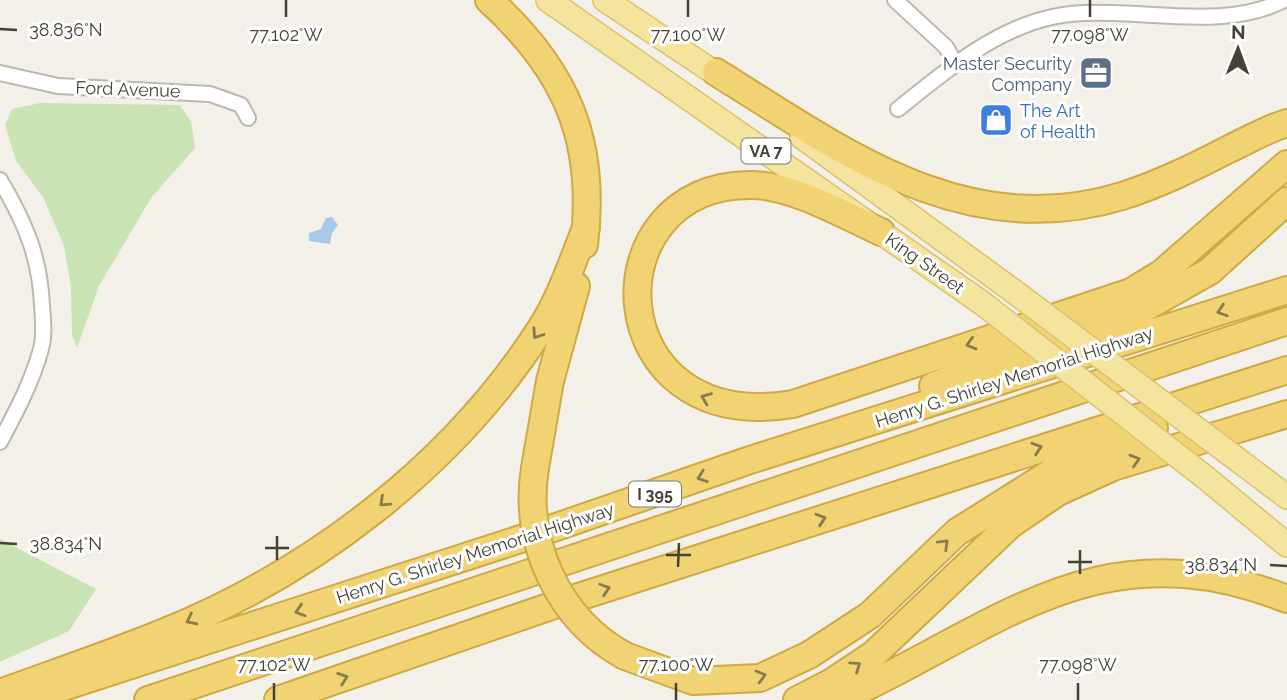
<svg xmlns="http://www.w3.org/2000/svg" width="1287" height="700" viewBox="0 0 1287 700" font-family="Raleway,sans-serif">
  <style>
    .green { fill: #c9e3b4 }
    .water { fill: #a9c9ea }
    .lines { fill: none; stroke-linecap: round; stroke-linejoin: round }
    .minor-casing { stroke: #bdb8ab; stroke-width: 18 }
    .primary-casing { stroke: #d9c36f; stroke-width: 26 }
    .motorway-casing { stroke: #cfa944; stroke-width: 30 }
    .minor { stroke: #fff; stroke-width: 14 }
    .primary { stroke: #f5e49e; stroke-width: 23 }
    .motorway { stroke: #f1d374; stroke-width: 26 }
    .primary-bridge-casing { stroke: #d9c36f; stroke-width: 26; stroke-linecap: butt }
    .motorway-bridge-casing { stroke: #cfa944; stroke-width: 30; stroke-linecap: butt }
    .primary-bridge { stroke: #f5e49e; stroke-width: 23 }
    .motorway-bridge { stroke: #f1d374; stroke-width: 26 }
    .oneway { stroke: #8a7b4f }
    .ticks { fill: none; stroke: #454137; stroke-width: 2.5 }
    .labels { text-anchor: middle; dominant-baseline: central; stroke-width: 6; stroke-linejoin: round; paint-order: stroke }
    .shield { fill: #fff; stroke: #7d7a73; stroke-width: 2 }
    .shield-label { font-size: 16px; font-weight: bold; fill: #454137 }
    .service-label { font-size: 18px; fill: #4e5e75; stroke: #fff; text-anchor: end }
    .street-label { font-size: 18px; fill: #454137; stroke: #fff }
    .shop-label { font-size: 18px; fill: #366cbe; stroke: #fff; text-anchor: start }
    .ticks-label { font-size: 18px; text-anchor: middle; fill: #454137; stroke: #fff; stroke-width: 6; stroke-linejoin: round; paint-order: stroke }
  </style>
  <rect width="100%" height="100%" fill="#f2f0e8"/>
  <path class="green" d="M40,103L180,105L191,122L195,148L151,198L99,286L77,348L72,335L71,287L64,246L43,197L16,161L5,125L12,109Z
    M0,539L96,589L69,631L0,662Z"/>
  <path class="water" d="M332,217L338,225L332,233L330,244L309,241V233L321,229L326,218Z"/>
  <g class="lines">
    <defs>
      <path id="minor" d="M895,0L946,47L955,63
        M0,73L58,86L210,94L241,105L248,118
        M898,109C944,72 993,30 1052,17C1122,2 1218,35 1284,0
        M0,180C25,222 40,257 42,306C43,320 45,335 41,349C32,382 16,412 0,442"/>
      <path id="primary" d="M548,0L982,303
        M605,0L730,83
        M802,137L1012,290
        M1242,463L1287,497
        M1206,478L1287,545"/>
      <path id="motorway" d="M489,0C566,70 597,140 584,245
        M716,72C841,150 965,244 1122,196C1160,184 1194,167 1229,149C1248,140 1267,129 1287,123
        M881,232C844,215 792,185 751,185C589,184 598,437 793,404L1131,292L1162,273L1287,164
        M933,386L999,360L1127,318L1210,271L1287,201
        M535,468L550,381L576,286
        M625,656L693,681L760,678L809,655L870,615L957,532L1057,469L1154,428
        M0,693C55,673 111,654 165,632C314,571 452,466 540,330C561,298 572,262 586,228
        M23,700L536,534L750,460L1287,290
        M148,700L1287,321
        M278,700L563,602L1287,370
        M797,700L832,682L874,654L1011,524L1058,492L1113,467L1287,414
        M839,700C1000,626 1098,525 1287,599"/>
    </defs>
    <use href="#minor" class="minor-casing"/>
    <use href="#primary" class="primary-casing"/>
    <use href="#motorway" class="motorway-casing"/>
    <use href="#minor" class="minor"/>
    <use href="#primary" class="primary"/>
    <use href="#motorway" class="motorway"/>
    <defs>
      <path id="primary-bridge" d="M1012,290L1242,463
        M982,303L1206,478"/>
      <path id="motorway-bridge" d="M535,468C523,543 559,620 625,656"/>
    </defs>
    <use href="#primary-bridge" class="primary-bridge-casing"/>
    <use href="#motorway-bridge" class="motorway-bridge-casing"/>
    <use href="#primary-bridge" class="primary-bridge"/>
    <use href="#motorway-bridge" class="motorway-bridge"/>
  </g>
  <defs><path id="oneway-chevron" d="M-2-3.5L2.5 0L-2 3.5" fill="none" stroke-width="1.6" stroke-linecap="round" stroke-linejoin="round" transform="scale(1.75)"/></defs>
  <g class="oneway">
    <use href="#oneway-chevron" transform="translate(1222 311) rotate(162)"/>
    <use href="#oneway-chevron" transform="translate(537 334) rotate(124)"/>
    <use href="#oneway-chevron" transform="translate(971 344) rotate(163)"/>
    <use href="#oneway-chevron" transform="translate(706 398) rotate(-158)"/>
    <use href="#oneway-chevron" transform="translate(1037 448) rotate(-18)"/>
    <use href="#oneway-chevron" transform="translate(1135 460) rotate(-17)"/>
    <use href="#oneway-chevron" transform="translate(702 477) rotate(161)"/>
    <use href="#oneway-chevron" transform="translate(384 502) rotate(138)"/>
    <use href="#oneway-chevron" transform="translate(821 519) rotate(-18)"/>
    <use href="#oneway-chevron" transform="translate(944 544) rotate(-44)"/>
    <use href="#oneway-chevron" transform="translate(605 589) rotate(-18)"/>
    <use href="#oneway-chevron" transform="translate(300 611) rotate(162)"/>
    <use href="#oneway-chevron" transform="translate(191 620) rotate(154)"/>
    <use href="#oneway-chevron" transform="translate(856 666) rotate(-34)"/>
    <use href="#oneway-chevron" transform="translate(761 676) rotate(-15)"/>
    <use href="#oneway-chevron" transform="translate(343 678) rotate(-19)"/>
  </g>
  <path class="ticks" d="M286,17V0M688,17V0M1090,17V0M0,29L17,30M0,543L17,544M265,548H289M666,555H691M277,560V536M1068,562H1092M1270,565L1287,566M678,567L679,543M1080,574V550M274,700V683M676,700V683M1078,700V683"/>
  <defs>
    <symbol id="office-square" viewBox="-11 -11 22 22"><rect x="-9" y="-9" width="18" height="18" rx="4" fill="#5c6f8a" stroke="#fff"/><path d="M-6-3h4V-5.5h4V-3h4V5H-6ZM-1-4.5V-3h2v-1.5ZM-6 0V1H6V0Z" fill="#fff"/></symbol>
    <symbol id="shop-square" viewBox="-11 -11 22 22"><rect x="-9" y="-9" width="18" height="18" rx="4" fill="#3f7fe0" stroke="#fff"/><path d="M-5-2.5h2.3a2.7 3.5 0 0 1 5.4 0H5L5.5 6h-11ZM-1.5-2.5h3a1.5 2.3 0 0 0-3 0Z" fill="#fff"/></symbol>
  </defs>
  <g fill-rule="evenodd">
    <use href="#office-square" x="1077" y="54" width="38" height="38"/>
    <use href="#shop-square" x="977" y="101" width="38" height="38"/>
  </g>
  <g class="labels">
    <g class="shield">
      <rect x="741.5" y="138.5" width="49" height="25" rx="5"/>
      <rect x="629" y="481.5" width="52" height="25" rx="5"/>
    </g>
    <g class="shield-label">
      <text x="766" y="151">VA 7</text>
      <text x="655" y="494">I 395</text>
    </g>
    <g class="service-label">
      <text x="1072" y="63">Master Security<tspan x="1072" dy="21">Company</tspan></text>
    </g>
    <g class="street-label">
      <text transform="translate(128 89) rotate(2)">Ford Avenue</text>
      <text transform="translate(925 263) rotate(35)">King Street</text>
      <text transform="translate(1014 377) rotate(-18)">Henry G. Shirley Memorial Highway</text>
      <text transform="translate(475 553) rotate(-18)">Henry G. Shirley Memorial Highway</text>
    </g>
    <g class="shop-label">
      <text x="1020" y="110">The Art<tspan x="1020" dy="21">of Health</tspan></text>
    </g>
  </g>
  <g class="ticks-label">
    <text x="66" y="36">38.836°N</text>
    <text x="286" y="41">77.102°W</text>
    <text x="688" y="41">77.100°W</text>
    <text x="1090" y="41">77.098°W</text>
    <text x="66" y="550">38.834°N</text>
    <text x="1221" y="571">38.834°N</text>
    <text x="274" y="671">77.102°W</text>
    <text x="676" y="671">77.100°W</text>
    <text x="1078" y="671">77.098°W</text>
  </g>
  <g transform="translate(1238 49) rotate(1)" stroke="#ffffff" stroke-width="5" paint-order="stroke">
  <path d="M0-5L12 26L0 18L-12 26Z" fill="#454137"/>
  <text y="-10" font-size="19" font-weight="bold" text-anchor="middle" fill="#454137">N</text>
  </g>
</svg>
